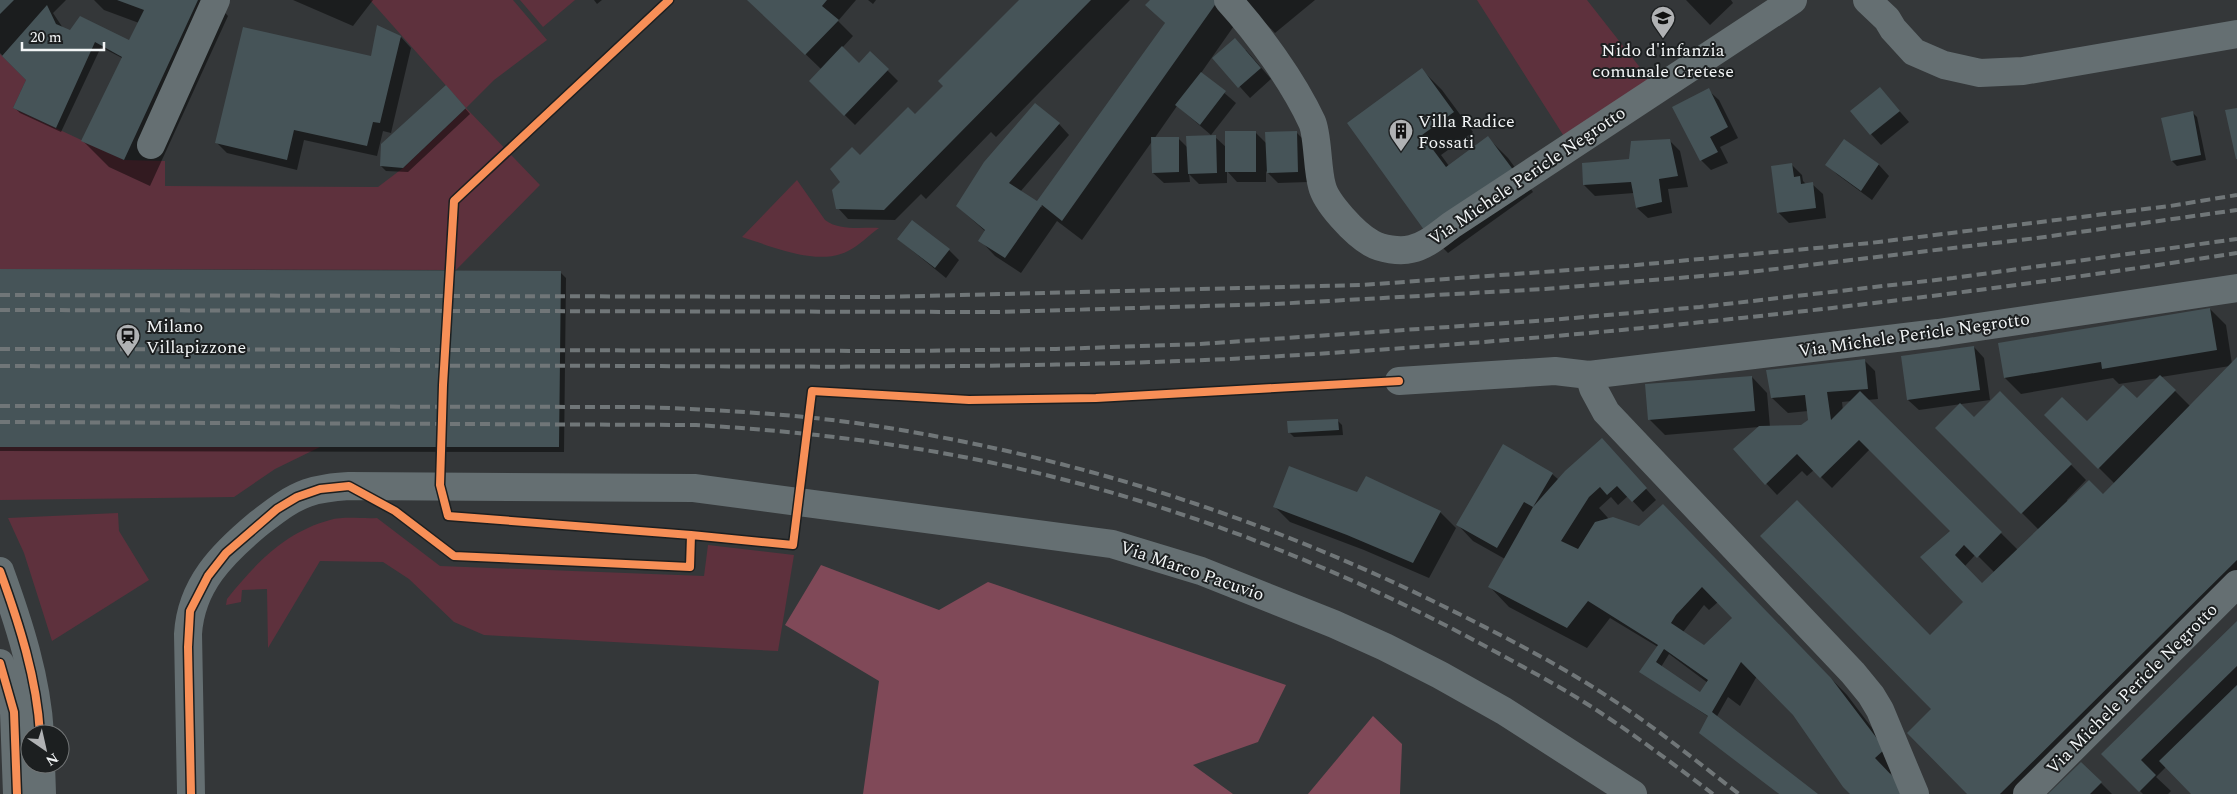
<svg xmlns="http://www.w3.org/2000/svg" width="2237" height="794" viewBox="0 0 2237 794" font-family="Spectral,serif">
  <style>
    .green { fill: #5e313d }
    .forest { fill: #804958 }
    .shadow { fill: #0007; fill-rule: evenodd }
    .building { fill: #465458; fill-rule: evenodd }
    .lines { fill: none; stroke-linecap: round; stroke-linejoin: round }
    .minor { stroke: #656f72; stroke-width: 28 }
    .rail { stroke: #707678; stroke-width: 4; stroke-dasharray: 10 5; stroke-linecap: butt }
    .cycleway-casing { stroke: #1c1f20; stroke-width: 11 }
    .cycleway { stroke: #f78f57; stroke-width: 8 }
    .labels { text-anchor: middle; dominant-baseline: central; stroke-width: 4; stroke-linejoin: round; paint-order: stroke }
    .poi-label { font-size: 18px; fill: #f2f5f6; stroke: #1c1f20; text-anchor: start }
    .street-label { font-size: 18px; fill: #f2f5f6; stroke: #1c1f20 }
  </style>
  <rect width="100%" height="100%" fill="#343739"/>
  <path class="green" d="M370,0H513L547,40L494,80L466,108L540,185L456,270L0,269V54L26,80L13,108L124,160L165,161V186L378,187L403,168L466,108Z
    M520,0H575L543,27Z
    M1477,0H1587L1649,79L1567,141Z
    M797,180L825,220C839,231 861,227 879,228C869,235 859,246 848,251C818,267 771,246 742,237Z
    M0,447H320L275,469L234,497L0,500Z
    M118,513L119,531L149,580L52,641L24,553L8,518Z
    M377,518L440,566L704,576L708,545L794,555L778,651L484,635L454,622L409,579L383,562L320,561L268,648L267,589L242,590L241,602L226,605L227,599C255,564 285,532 330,520C344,516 363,519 377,518Z"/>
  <path class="forest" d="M821,565L939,610L988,582L1286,685L1258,742L1193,765L1233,794H863L879,681L785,625Z
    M1373,716L1402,744L1400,794H1308Z"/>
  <path class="shadow" d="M0,0H66L53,13L63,28L71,32L130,42L139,23L104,10L94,0H213L228,16L150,186L109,167L83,141L122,58L101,47L61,132L20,113L15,108L28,81L0,53Z
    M293,0H373L353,26Z
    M594,0H602L597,4Z
    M749,0H856L838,21L853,36L842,48L859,65L870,53L898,81L855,125L810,81L821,69Z
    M868,0H876L873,4Z
    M1021,0H1130L996,137L991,132L926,199L921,194L895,220L848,219L838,208L860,157L915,116L944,86Z
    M1152,0H1214L1236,23L1201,73L1236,103L1211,135L1177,106L1154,139L1178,138L1188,148L1215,137L1227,148L1256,133L1267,144L1297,133L1307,143L1308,182L1278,183L1266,171V182H1237L1227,171V183L1199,184L1189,174L1190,182L1164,183L1153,173V140L1082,240L1057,221L1021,273L995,256L980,240L985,231L957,206L1059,124L1069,135L1020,192L1043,208L1038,201L1166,24L1147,5Z
    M1243,0H1315L1275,33Z
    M1686,0H1731L1733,3L1710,25Z
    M401,37L411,48L391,133L383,131L377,156L304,140L297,170L227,153L217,143L372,58Z
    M1246,50L1271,79L1250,98L1214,58Z
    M1422,70L1442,90L1473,132L1441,155L1449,166L1488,138L1508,158L1533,192L1448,253L1428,233L1349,123Z
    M1880,89L1909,122L1881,145L1871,134Z
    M1708,90L1719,100L1738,138L1720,147L1728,163L1711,170L1701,160Z
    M451,92L470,114L408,172L386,171L381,166Z
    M2192,112L2197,117L2206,160L2177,166L2172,161Z
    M1669,140L1680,151L1688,187L1668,189L1672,213L1648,218L1637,208L1634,193L1595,196L1584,185Z
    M1844,141L1879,165L1889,176L1872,200L1838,175L1827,165Z
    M1792,165L1802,175L1803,181L1806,184H1812L1823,194L1826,218L1789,223L1778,212Z
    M898,239L949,250L959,260L946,278Z
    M0,271L561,273L566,278L564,452L0,451Z
    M2210,309L2226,325L2232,364L2237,358V591L2031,794H1969L1933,709L1930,636L1965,602L1922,558L1952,531L1870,449L1832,488L1814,470L1807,476L1802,471L1777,495L1735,450L1759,427L1665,435L1649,419L1752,377L1767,393L1770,427L1802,426L1809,420L1808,411L1788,413L1772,398L1864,360L1875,371L1878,399L1867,400L2018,550L2039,530L1937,428L1974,418L2000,393L2086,480L2067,500L2068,502L2103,496L2115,484L2046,415L2087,423L2137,400L2159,378L2119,384L2113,378L2021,394L2005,378L1999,344ZM2230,366L2190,406L2161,377ZM1852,401L1843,411L1842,402ZM1976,554L1995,573L1982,585L1965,566Z
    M1974,347L1984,358L1990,400L1919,410L1908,400Z
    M1337,420L1342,425L1343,435L1294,437L1289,432Z
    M1612,451L1656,500L1643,512L1628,496L1618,505L1611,497L1599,508L1608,518L1607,520L1640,528L1663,505L1847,695L1900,765L1890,774L1852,794L1794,714L1757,676L1740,706L1728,697L1716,718L1816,794H1779L1709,717L1641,672L1658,647L1610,618L1587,648L1509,607L1490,587L1505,559L1473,541L1458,525L1552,474L1559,480ZM1718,602L1741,626L1704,646L1683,632L1704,605L1709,610ZM1669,654L1708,683L1700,694L1661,667Z
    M1358,494L1440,512L1456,528L1429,578L1364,550L1290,522L1275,507Z
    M2237,623V794H2193L2166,767L2156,777L2171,791L2168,794H2143L2103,754Z
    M2081,763L2112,794H2050Z"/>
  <path class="building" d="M0,0H14L0,14Z
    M117,0H198L124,160L81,141L122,57L95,42L56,128L13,108L26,80L2,56L47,5L56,24L70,30L80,16L129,40L144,10Z
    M747,0H827L822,6L839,20L805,55Z
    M1019,0H1091L884,210L836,209L832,190L840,182L830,169L852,147L860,155L908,107L915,114L943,86L938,81Z
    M1150,0H1215L1217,2L1062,221L1042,205L1005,258L978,241L985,230L956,206L984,162L1035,103L1060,123L1009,183L1037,201L1165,23L1145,5Z
    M377,25L401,36L380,123L373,122L367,146L294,130L287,160L215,143L243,27L371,56Z
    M1235,38L1261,68L1238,88L1212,58Z
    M842,46L859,63L870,51L889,69L844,116L809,81Z
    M1422,68L1454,112L1422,135L1446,167L1488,136L1514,171L1427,234L1347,123Z
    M1201,72L1226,91L1200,125L1175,105Z
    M446,85L466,108L403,168L380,166L381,144Z
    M1880,87L1900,111L1870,135L1850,111Z
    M1709,88L1728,127L1710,137L1718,152L1700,161L1672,107Z
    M2237,108V159H2236L2225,110Z
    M2193,111L2201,155L2171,161L2161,118Z
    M1225,131H1256V172H1225Z
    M1297,131L1298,172L1267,173L1265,132Z
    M1216,135L1217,173L1188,174L1186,136Z
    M1151,137H1179V172L1152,173Z
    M1670,139L1678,176L1659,179L1662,202L1636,208L1631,182L1583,185L1582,163L1629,159L1631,141Z
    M1844,139L1879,164L1861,191L1825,165Z
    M1792,163L1794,177L1800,176L1801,184L1813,182L1816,208L1777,213L1771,166Z
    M912,220L950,249L935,268L897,239Z
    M0,269L561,271L559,447H0Z
    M2210,308L2217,350L2102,369L2101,362L2004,378L1998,343Z
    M1974,346L1980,390L1907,400L1901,356Z
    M2237,357V560L2000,794H1967L1907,733L1931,709L1760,536L1797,500L1930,635L1963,602L1920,557L1950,531L1859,440L1820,478L1797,454L1765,485L1733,449L1759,426L1801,425L1808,420L1805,395L1771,398L1766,370L1865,359L1868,389L1827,392L1831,420L1860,391L2002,532L1977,558L1964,545L1955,555L1982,583L2089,480L2103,494Z
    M2160,375L2176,390L2098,469L2044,415L2062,397L2087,421L2123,385L2137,398Z
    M1752,376L1755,411L1648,420L1645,384Z
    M2000,391L2072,464L2021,514L1935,428L1960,403L1974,417Z
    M1338,419L1339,430L1288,433L1287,421Z
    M1602,438L1647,488L1632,502L1617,486L1607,495L1600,487L1589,497L1561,541L1578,549L1595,522L1613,517L1639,526L1663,504L1831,678L1885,749L1875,758L1900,784L1904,794H1850L1843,787L1793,715L1741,662L1712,712L1818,794H1779L1699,733L1708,716L1639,672L1658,645L1588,601L1567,628L1488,587L1533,507L1524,502L1497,548L1456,525L1503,444L1553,473L1533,507L1565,471ZM1702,587L1732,618L1704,645L1671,623L1676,615ZM1664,649L1708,680L1700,692L1656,662Z
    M1289,466L1357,492L1366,476L1441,511L1413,563L1347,535L1273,507Z
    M2237,621V666L2141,760L2156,775L2139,792L2101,754Z
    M2237,685V794H2191L2159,761Z
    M2081,762L2102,782L2090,794H2048Z"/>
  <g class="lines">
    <path class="minor" d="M1228,0C1258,33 1293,81 1312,122C1318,135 1317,169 1322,186C1326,203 1355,234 1371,243C1381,249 1400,252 1411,249C1427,246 1440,233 1453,224L1793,0
      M1867,0L1887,19L1893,29L1914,52L1944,65L1980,73L2023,71L2237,34
      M151,145L216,0
      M1589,375L1593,388L1606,412L1853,673L1871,695L1880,710L1915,794
      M1399,381L1555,371L1589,375L1938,333L2237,288
      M0,571C19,623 37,679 40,734
      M0,663L14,712L17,794
      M41,764L42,794
      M191,794L188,634C191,585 222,554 258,524C274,512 288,500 307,493C321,488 334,487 349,486L694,488L1112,544L1201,571L1334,624L1385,647L1440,675L1504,711L1633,794
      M2027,794L2237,584"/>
    <path class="rail" d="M0,295L880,297L1362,285L1626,266L1870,243L2170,206L2237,195
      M0,310L998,312L1274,304L1545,289L1750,272L2037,238L2237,210
      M0,349L904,351L1056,349L1199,344L1550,320L1700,307L1953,278L2237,239
      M0,366C214,367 428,365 642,366C838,367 1033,368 1228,359C1566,341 1903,305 2237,253
      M0,406L640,407C727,410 815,415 901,430C1090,462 1271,521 1443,606C1499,634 1557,663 1610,698C1655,727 1696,761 1739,794
      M0,422L696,425C762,429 828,435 893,445C1104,476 1310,550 1496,652C1531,671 1568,691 1601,713C1639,738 1676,766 1713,794"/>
    <defs>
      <path id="cycleway" d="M691,535L793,545L812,391L969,400L1096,398L1399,381
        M0,571C19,623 37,679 40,734
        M0,663L14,712L17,794
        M191,794L188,647L190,611L208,576L226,553L277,509L297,497L320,489L349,486L395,511L454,556L690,567L691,535L448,516L440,485L443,385L454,201L669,0"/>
    </defs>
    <use href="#cycleway" class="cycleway-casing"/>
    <use href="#cycleway" class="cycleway"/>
  </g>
  <defs>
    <symbol id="school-pin" viewBox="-11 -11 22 30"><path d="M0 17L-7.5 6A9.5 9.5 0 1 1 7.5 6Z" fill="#b0b2b4" stroke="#1c1f20"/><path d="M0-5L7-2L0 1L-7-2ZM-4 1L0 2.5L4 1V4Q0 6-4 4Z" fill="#111"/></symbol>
    <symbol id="building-pin" viewBox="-11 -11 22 30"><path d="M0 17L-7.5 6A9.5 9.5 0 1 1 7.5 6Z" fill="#b0b2b4" stroke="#1c1f20"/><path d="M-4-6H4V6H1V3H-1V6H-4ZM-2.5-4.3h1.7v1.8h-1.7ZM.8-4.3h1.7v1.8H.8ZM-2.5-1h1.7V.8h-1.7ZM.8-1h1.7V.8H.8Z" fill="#111"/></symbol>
    <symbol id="station-pin" viewBox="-11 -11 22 30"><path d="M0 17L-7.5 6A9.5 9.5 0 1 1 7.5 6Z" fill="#b0b2b4" stroke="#1c1f20"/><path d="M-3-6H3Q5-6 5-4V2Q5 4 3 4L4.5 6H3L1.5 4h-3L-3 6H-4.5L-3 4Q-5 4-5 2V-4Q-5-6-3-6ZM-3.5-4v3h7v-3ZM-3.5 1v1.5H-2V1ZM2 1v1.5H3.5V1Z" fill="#111"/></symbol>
  </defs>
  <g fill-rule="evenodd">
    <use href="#school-pin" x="1649" y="4" width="28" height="38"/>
    <use href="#building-pin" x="1387" y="117" width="28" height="38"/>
    <use href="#station-pin" x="114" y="322" width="28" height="38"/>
  </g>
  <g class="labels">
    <g class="poi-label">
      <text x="1663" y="50" text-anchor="middle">Nido d'infanzia<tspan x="1663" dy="21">comunale Cretese</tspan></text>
      <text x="1418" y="121">Villa Radice<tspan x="1418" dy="21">Fossati</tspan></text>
      <text x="146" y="326">Milano<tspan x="146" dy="21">Villapizzone</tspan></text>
    </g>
    <g class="street-label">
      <text transform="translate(1527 176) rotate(-34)">Via Michele Pericle Negrotto</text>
      <text transform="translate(1914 335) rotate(-8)">Via Michele Pericle Negrotto</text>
      <text transform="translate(1192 571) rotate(19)">Via Marco Pacuvio</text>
      <text transform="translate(2132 689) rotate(-45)">Via Michele Pericle Negrotto</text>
    </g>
  </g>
  <g transform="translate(45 749) rotate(146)"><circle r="24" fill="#1c1f20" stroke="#727576"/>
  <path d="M0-4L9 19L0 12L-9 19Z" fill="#b0b2b4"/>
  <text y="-8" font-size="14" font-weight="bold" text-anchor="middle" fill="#f2f5f6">N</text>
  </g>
  <path d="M22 42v8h82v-8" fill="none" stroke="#f2f5f6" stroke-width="2.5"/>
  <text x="30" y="42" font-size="15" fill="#f2f5f6" stroke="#1c1f20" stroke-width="4" paint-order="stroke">20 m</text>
</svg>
